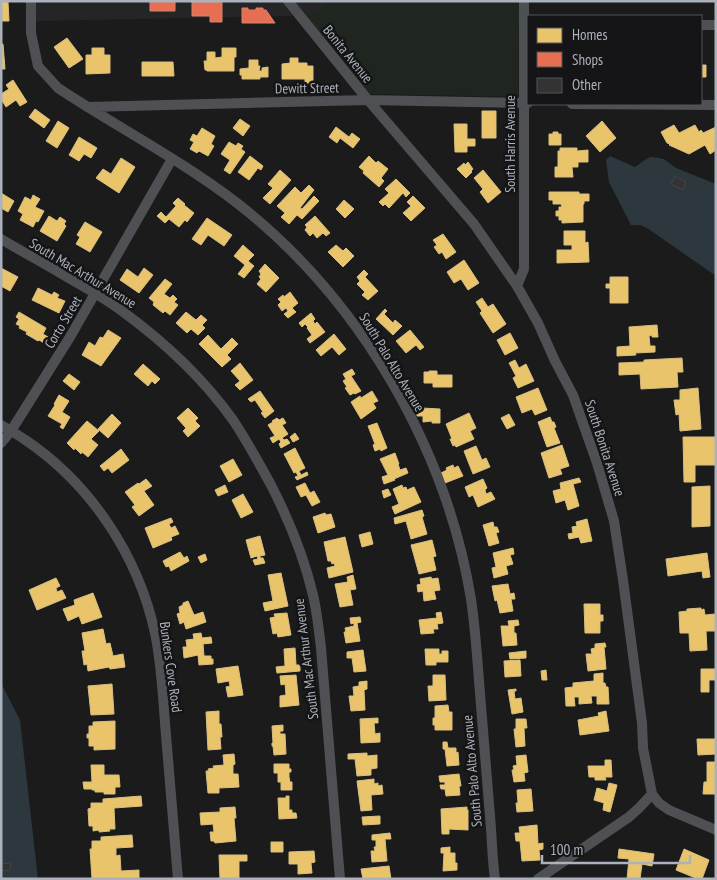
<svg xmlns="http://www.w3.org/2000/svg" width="717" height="880" viewBox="0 0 717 880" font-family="'PT Sans Narrow',sans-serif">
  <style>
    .built { fill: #252527 }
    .green { fill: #1e261f }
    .water { fill: #2d383e }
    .homes { fill: #e9c46a; stroke: #d7bf83 }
    .shops { fill: #e76f51; stroke: #d58371 }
    .building { fill: #333; stroke: #434447 }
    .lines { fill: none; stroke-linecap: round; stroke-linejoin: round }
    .minor { stroke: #4f5054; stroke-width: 10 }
    .labels { text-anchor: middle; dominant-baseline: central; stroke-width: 5; stroke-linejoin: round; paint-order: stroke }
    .street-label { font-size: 14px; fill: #acb2bc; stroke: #151517 }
  </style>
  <rect width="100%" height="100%" fill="#1b1b1b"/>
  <path class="built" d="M36,1H281L293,16L36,21Z
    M294,1H332L312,16H306Z"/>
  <path class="green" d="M332,1H519L518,97L370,94L306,16L312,15Z"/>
  <path class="water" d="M610,156L635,167L648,158L652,157L659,158L664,159L676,168L716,184V276L647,228L640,225H631L609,182L606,160Z
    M1,683L20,720L38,879H1Z"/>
  <path class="homes" d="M1,2H8L9,21H1Z
    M67,38L83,59L69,68L54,47Z
    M1,44H3L5,69H1Z
    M92,48H104V55H110V73L86,74V55H92Z
    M222,48H236V57H234V71H207V70H205L204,61H207V52H215V58L222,57Z
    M290,58H298V63H307V66H313V85H305V79H282V64L290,63Z
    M249,60H258V66H260L259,71H262V68L268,67V77H260V79H242V75H240V69L249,68Z
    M142,62H173L174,76H142Z
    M701,65H706V77H701Z
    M13,80L27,102L20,106L16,100L6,107L1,99V94L9,89L6,85Z
    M35,109L50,120L44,128L29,117Z
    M482,111H496V138H482Z
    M240,119L250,126L243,136L233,128Z
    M58,121L69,128L57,148L46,141Z
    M602,121L616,138L600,152L586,136Z
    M454,124H467V139H475V146H467V152H455Z
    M674,125L679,133L695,125L699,132L701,130L703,133L716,127V150L710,154L705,145L689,154L669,145L670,144L667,143L661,132Z
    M336,127L349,137L352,133L360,139L353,148L340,138L337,143L329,137Z
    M202,128L215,136L211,144L214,146L208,156L199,151L197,153L190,149L194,142L190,140L193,134L197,136Z
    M553,132H558V134H561V145H549V134H553Z
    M79,137L97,148L91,158L84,154L79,161L69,155Z
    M229,142L236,146L238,143L243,146L241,149L245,152L230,174L224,170L230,160L221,154Z
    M560,148H577V151L588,150V162H578V167H572L573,177H555V167H558V151H560Z
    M250,156L263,166L261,170L258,168L249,180L238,172Z
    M369,156L376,163L378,161L388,169L381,178L384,181L379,187L363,173L364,171L359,167Z
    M121,158L135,167L119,193L96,178L103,169L111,174Z
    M468,162L473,169L471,171L472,172L466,178L457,169L464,163L465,165Z
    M280,170L291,180L270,204L263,198L273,188L268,184Z
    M483,170L501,192L488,203L480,192L483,189L474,178Z
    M396,179L410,193L406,197L403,193L389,208L385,204L383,206L379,202L389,193L385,189Z
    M309,185L314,190L300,208L302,209L314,196L319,201L302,219L297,215L289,224L281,217L285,213L277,206L295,187L301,193Z
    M549,192H579V194H589V201H584V204H583V222L562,223V220H559V216H556V211H559V207H562L561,204H553V200H549Z
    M1,193L14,201L8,212L1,208Z
    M33,195L40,199L35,207L44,211L38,222L36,221L33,227L20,220L23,214L18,211L25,197L31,200Z
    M413,196L425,208L411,221L403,213L411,206L407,202Z
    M178,198L185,204L184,205L194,213L187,222L185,220L179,227L169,219L165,223L157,216L161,212L166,217L176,206L173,203Z
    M344,200L354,209L345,218L336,209Z
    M49,216L57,221L60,217L66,221L64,224L66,226L57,241L40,231Z
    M315,216L330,233L326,236L323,233L317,238L313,233L310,236L305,230L307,227L305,225Z
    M207,218L232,235L224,246L208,235L201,245L192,239Z
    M85,222L102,232L90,252L76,244L80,237L77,235Z
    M564,231H585V243L588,242L589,262L557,263V250H572V245H564Z
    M443,234L456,252L446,259L442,252L439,254L434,247L437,245L433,240Z
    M243,245L254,255L248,261L254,266L244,278L238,274L245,265L234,256Z
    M336,245L343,251L346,248L354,256L343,267L328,252Z
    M464,260L479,283L468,290L461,279L454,283L447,272Z
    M265,264L279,278L266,292L257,284L261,279L259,277L261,274L259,271Z
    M1,268L18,277L10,291L1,286Z
    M144,268L153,275L139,293L120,280L127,269L138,277Z
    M364,270L368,274L365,277L378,291L368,300L362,295L365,292L357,284L360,281L357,277Z
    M610,277H628V303H610V288H606V284H610Z
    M165,279L172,284L164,294L170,298L173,295L177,299L174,302L178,305L170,315L165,311L163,313L153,305L154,302L149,298Z
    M38,288L52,295L54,292L59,295L57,298L65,301L59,313L32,300Z
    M290,292L298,303L292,308L296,312L288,318L284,314L288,311L286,308L282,311L278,305L281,302L278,299L283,295L284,297Z
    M482,298L488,307L493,304L506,324L493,333L480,313L482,311L476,302Z
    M385,309L387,311L384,314L393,323L395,320L402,326L393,335L376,319Z
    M19,312L46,328L43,334L48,337L44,343L39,340L38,341L26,334L27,332L19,328L20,326L16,324L19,319L16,317Z
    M186,312L196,320L201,315L207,320L202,325L205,328L198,335L191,329L187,333L176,323Z
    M311,313L315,319L313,321L315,324L317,322L325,332L310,343L307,339L312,335L307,328L308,327L305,324L302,327L299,323Z
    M657,325L658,337H652V335L649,336L650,346H655V352L635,353L636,355L617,356V347L630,346L629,327Z
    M108,330L121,338L101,366L82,355L89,342L95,346L100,337L103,338Z
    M410,330L424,347L420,350L416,345L406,353L396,341Z
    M510,333L518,348L505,355L497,340Z
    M334,334L346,349L339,355L332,347L321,356L316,350Z
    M208,335L221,349L232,338L238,344L227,355L231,359L222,367L199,344Z
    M682,358L683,372H677L678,387L641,389L640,374L619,375V363L644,362V360Z
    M515,360L519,368L526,364L534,381L518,388L513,378L516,376L509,363Z
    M240,363L253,380L240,390L235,385L240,381L231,371Z
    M143,364L160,379L155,384L152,381L148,386L134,374Z
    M352,369L355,374L351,376L361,391L355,394L354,393L350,395L345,388L347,387L343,381L346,379L343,374Z
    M429,371H437V375H452V387H433V383H424V372H429Z
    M69,374L80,382L74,390L63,381Z
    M538,388L547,410L535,415L532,409L522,413L516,397Z
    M698,388L701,429L680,431L679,414L676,415L674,400H680V390Z
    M260,391L274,411L265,418L261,413L263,412L255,400L251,402L248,399Z
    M372,391L378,401L373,403L376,408L361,419L351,402L360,396L361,398Z
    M59,395L69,401L62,412L70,417L63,429L60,427L62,424L48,416L55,405L54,404Z
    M417,405H422V408L440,409V423H432V421L423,422V416H417Z
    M188,408L198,418L195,421L200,426L188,437L183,431L186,428L177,418Z
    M469,413L476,428L470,431L474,439L456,447L455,445L453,446L450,439H452L446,424Z
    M112,414L121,423L108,438L98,429Z
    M509,414L515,425L507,429L501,418Z
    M550,417L552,422H554L556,427L554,428L560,443L547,447L538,422Z
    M277,418L279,420L283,418L286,423L282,425L288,434L282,438L284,440L287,439L290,443L281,448L279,444L281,442L279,439L273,443L270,438L275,436L268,425L273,422L272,421Z
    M87,421L99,431L91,439L98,445L88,457L82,452L81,454L75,448L74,450L67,443Z
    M377,423L387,448L381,451L380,449L375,451L373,445L375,444L368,426Z
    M295,433L299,439L293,442L290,437Z
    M683,437H716V465H695V482H684Z
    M562,445L569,466L560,469L562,474L549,478L541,453Z
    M476,446L482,460L486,458L490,467L473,474L464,451Z
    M295,448L305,468L299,471L301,475L307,472L308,475L297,480L295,477L298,476L296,472L294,473L284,454Z
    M121,449L129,460L112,473L108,468L104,471L100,466Z
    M395,453L399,464H398L400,470L406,468L408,473L394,479L395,480L384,484L382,477L388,475L380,459Z
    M233,459L242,475L229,482L220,466Z
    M453,465L454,468L458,466L463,476L445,483L441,473L447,470L446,468Z
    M579,478L581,482L573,484L579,506L568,510L565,500L556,503L553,491L561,489L560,483Z
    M146,479L152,486L144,491L154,505L139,516L132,507L135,505L125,492L138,483L139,484Z
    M483,479L487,488L485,490L486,494L491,492L495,499L478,507L473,495L469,497L465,487Z
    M305,483L310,493L314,491L320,502L312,506L306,495L301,497L296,487Z
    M225,485L228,492L218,496L215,490Z
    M402,485L403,488L406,487L407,490L414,487L421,502L395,514L392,507L399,504L393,489Z
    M710,486V526L692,527V487Z
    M388,489L391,495L384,498L382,491Z
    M243,494L253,512L241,518L232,500Z
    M422,510L424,516L422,517L427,534L411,539L406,521L395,524L394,518Z
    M325,513L326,515L331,514L335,527L318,533L313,517Z
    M171,518L173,522L169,524L171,528L175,526L179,534L171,537L172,540L153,548L145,528Z
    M587,519L592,541L581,543L579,537L569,539L568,534L573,533L572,527L577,526L576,522Z
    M493,522L494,527H497L499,532L496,533L499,543L489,546L483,525Z
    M370,532L373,544L362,547L359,535Z
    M260,536L265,555L260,556V558H263L265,563L255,565L253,560L258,559L257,556L251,558L246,540Z
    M345,537L353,572L329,578L327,568L335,566L334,563L332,564L331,561H328L324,542Z
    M432,540L436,556L433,557L436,570L419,574L411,545Z
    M513,548L514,554L510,555L513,564L506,566L508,574L494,578L492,568L496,567L493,553Z
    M180,552L184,558L187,556L189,561L171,571L169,566L166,567L163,561Z
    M707,553L710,577L703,578L702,571L668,576L666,559Z
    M205,554L207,560L201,563L198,557Z
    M281,573L288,606L265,611L263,603L273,601L268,575Z
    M353,575L356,589L350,590L353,605L340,607L335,584L348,582L347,577Z
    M431,577L432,579L438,578L440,590L434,591L436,599L424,601L423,591L418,592L417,585L421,584L420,579Z
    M56,578L60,586L56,588L57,592L62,590L66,598L37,610L29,590Z
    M508,584L510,594L514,593L515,599H511L513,611L500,613L497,600L495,601L492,586Z
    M93,593L102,617L82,624L79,616L68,621L63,609L75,605L74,600Z
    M188,601L194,615L203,612L206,622L186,629L184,622L180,624L177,614L180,613L179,607L183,605V603Z
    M584,604H600V615H603V621H600V633H585Z
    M701,608V610L704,609L705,615L715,614L716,631H706L707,650L690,651L689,633H680L679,612L687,611V609Z
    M441,612L443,623L437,624L438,629H433L434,633L421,634L419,620L437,618L436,613Z
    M287,613L291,635L278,637L277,633L273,634L270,618L275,617L274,614Z
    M360,617L361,622L357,623L360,641L346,643L344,632H346L345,628L354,626V623L351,624L350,618Z
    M518,620L519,625L514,626V633H516L517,645L503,646L501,626H509L508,621Z
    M103,629L106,644L110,643L113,656L123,654L125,667L110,669L109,667L88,671L87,664L84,665L82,651H85L82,633Z
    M201,633L202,638L211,637L212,643L203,644L204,656H211V659H213V664L199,665L198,655L184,658L183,647H187L186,640L194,639L193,634Z
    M605,643L606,647H604L606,669L588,671L586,654H592L591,649L595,648V644Z
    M295,648L296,665H300V671L277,673L276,667L285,666L284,649Z
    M425,649H439V654H442V651H448V662H436V665H426Z
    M363,650L366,671L354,672L352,658H347V652Z
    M526,651V658L510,659L509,653Z
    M520,660L521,676L505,677L504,661Z
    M238,666L243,695L228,697L226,687L230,686L229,681L218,683L216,669Z
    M701,669H716V680H709V692H701Z
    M546,670L547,680H542L541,671Z
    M603,673V683H605L606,687H608L609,704H597V696H591L592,703L579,704V697H574L575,706H566L565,688L573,687V683L594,681V674Z
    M296,675L299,705L280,707V696L286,695L285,684L281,685L280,676Z
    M433,675H445L446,700L429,701L428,686H433Z
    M367,681V689L364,690L365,710L351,711L349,696H354L353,687L359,686V682Z
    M112,684L114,714L91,715L88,686Z
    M516,689V691H514L515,699L521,698L523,712L512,714L508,690Z
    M448,705L449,712H452V730H435V725H433V718H435V706Z
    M219,711V724H221L222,737H220L221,749L208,750L206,712Z
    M606,711L609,731L580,735L578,720L599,716L598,713Z
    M378,718V723H374L375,734L380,733V742L361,743L360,719Z
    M516,719H526L527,728H524L525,746L516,747L514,729H516Z
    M115,721V749L94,750V746H89V738H87V734H89V726H93V722Z
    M283,725V731H280V734H285L286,754L274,755L273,746H272V743H273L272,726Z
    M697,739H716V754L698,755Z
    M443,742H447L448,748H456V753L458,752L459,765L447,766L445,749H443Z
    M367,753V756L377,755V768L371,769V775L357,776L355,759H348V754Z
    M234,754L235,764L233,765V774H238L239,787L219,788V793H208L206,771H209L208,769L214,768L213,766L224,765L223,755Z
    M526,755L528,772L524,773L525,781L514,782L512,770H514L513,766L517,765L516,756Z
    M605,760H611L612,777H605L606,780H595V777H589L588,766H605Z
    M707,762H716V794H703L704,782H707Z
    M274,764H289V769H291V772H289V777L290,782H292V790H281V782H278V773H274Z
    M91,765H104V775H119L120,787H115V794H104V792H95V790H92V789H84L83,782H92Z
    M459,774L461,786H459L460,795L446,796L445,789H441L440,785H445V782H440L439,776Z
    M374,779V784L378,783V786L382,785L383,794L371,795L372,810L361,811L357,781Z
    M609,783L617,785L610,812L603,810L604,803L594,800L597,788L607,791Z
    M531,789L533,811L517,812L516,803H518L517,790Z
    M141,796L142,806L114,808L115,829H109L110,831L99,832V830L93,831V826H89L88,809L91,808V803H103V799Z
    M286,796H289V810H292V813H296L297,818L279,819L278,798H286Z
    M235,807L236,818H234L236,841L215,843L214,841H211L210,832H214L213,824L201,825L200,813L220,812V808Z
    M467,807V810H468V830L449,829V834H442L441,809Z
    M380,816V824L363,825L362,817Z
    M537,825L538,844L543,843V849L539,850L540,860L522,861L520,841H516L515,833H520L519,827Z
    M390,833L391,839H385L387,861L372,862L371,851H375L374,847H376V840H372V835Z
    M132,835L133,847L116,848V856L120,855L121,871L139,870V879H92L90,849H92V841H101V837Z
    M271,842H283V852H271Z
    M450,847V853H455V863H457V870L443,871L444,853H441V848Z
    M619,849L654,854L652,866L642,864L640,879H627L629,859L618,858Z
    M684,849L709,860L702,879H698L676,870Z
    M314,851L315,862L311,863L312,873L298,874V864H289V852Z
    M219,855H247V861H239V878L220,879Z
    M389,866L391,879H363L361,869Z"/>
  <path class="shops" d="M150,1H175V11H150Z
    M192,2H222V22H210V16H192Z
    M242,8H248V10H256V8H263V10H266L275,23H242Z"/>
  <path class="building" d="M675,176L686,182L683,190L671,184Z
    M10,863L11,870L1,871V864Z"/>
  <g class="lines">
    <path class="minor" d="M31,1V33L38,66L58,88C117,127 181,160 237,203C359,298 446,447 471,599C475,626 477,654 479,681C483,726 486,771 490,816C492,837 492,858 495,879
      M288,1L368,100L474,224L517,286L538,323L555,361L573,395L597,463L614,521L623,580L642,723L643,748L652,794L659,803L669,810L716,830
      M701,25H716
      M572,104L716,105
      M87,107L368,100L528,103
      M1,239C23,252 45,264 67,277C86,288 105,298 122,311C163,341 203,378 233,420C247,441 259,463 271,485C289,520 304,557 313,595C317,612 319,630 321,648L340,879
      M517,286L524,269V1
      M1,425C9,430 17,434 24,439C90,483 138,555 155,633C162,666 163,701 166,735C170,783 174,831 178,879
      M1,443L11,431L70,337L172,159
      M538,879L629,817L639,808L652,794"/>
  </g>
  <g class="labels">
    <g class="street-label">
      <text transform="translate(348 54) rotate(51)">Bonita Avenue</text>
      <text transform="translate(307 88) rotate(-1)">Dewitt Street</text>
      <text transform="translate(510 144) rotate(-90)">South Harris Avenue</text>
      <text transform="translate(83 273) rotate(31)">South Mac Arthur Avenue</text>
      <text transform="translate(63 322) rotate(-59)">Corto Street</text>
      <text transform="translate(392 362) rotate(59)">South Palo Alto Avenue</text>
      <text transform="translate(605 448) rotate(72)">South Bonita Avenue</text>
      <text transform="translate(306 659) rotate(-97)">South Mac Arthur Avenue</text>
      <text transform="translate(171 667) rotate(82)">Bunkers Cove Road</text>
      <text transform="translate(472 771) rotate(-95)">South Palo Alto Avenue</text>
    </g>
  </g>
  <rect width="717" height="880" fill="none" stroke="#acb2bc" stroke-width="5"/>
  <rect x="527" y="15" width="175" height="90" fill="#151517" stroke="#515459"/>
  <rect x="537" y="28" width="25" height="15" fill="#e9c46a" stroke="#515459"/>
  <text x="572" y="40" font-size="15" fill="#acb2bc">Homes</text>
  <rect x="537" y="52" width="25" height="15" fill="#e76f51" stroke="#515459"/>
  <text x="572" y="65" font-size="15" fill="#acb2bc">Shops</text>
  <rect x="537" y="78" width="25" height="15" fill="#333333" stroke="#515459"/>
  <text x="572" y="90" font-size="15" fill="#acb2bc">Other</text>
  <path d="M542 855v8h148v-8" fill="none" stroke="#acb2bc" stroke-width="2.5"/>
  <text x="550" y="855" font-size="15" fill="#acb2bc" stroke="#151517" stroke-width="4" paint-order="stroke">100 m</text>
</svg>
